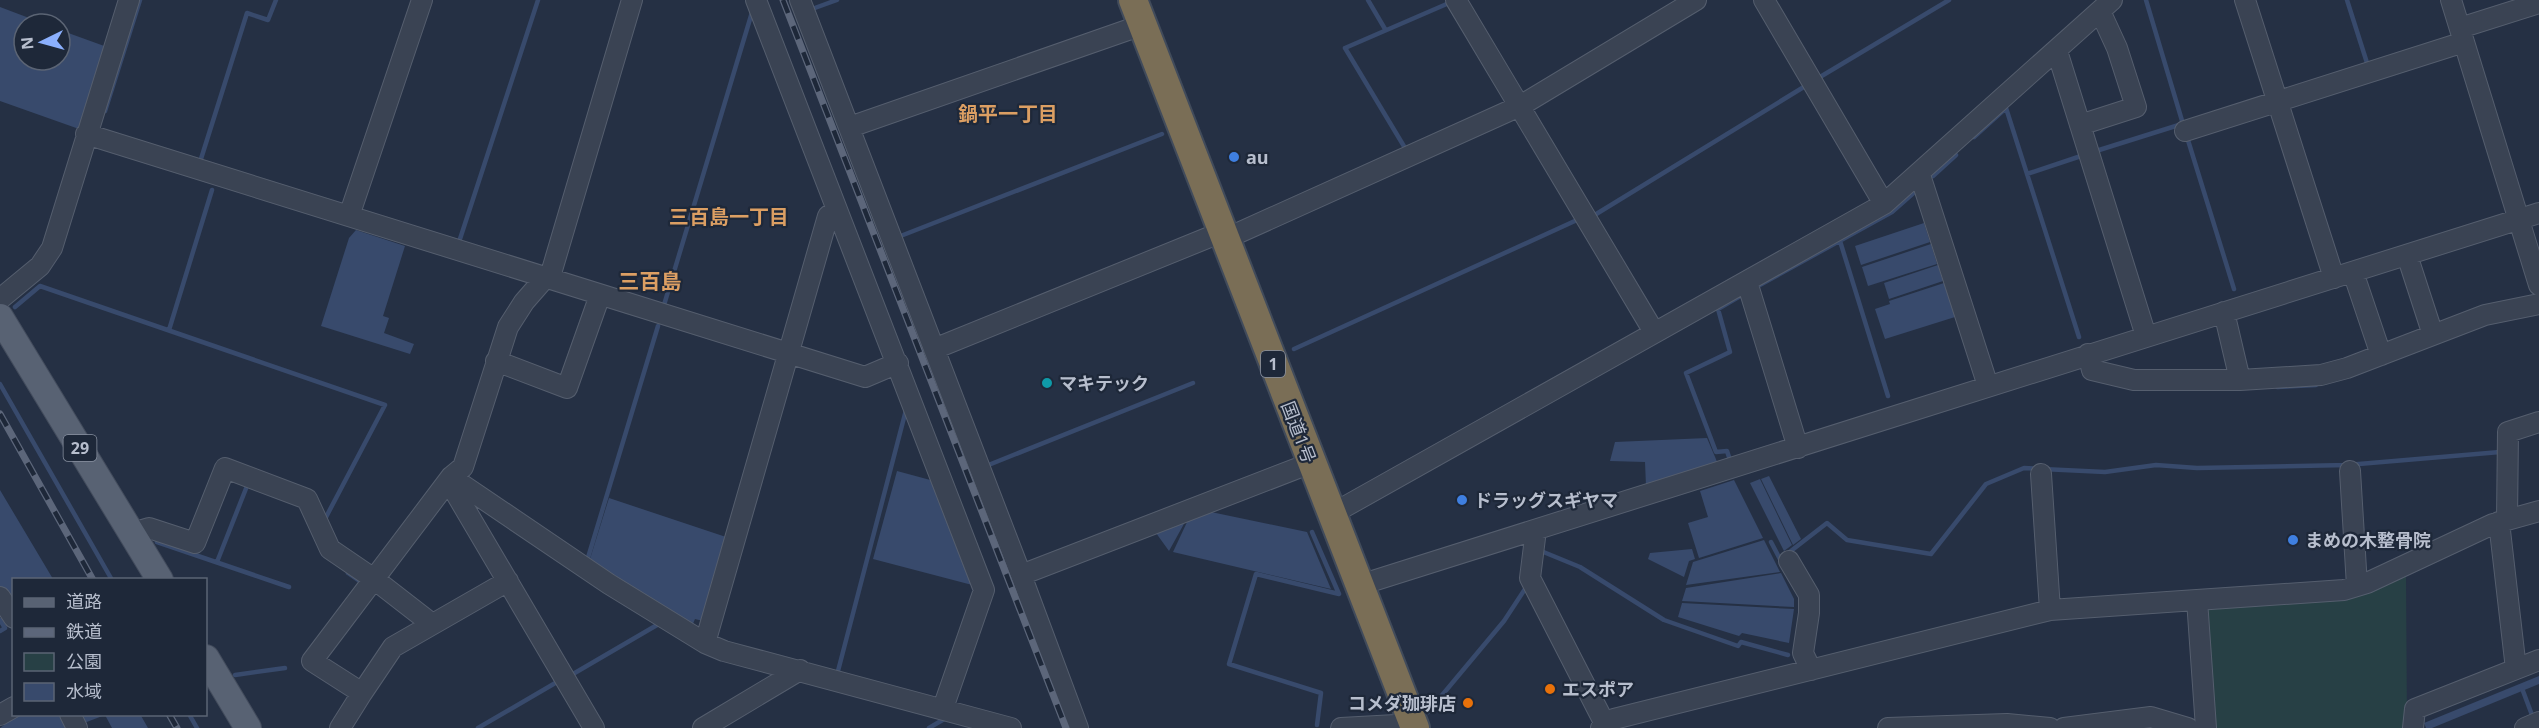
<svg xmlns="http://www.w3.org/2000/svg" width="2539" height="728" viewBox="0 0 2539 728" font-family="'Open Sans','Noto Sans JP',sans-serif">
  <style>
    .green { fill: #274045 }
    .water { fill: #384a6c }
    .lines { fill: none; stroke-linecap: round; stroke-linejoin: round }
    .stream { stroke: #384a6c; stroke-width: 4.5 }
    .minor-casing { stroke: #555e6e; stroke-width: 22 }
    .major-casing { stroke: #434c5d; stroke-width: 28 }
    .highway-casing { stroke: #414b5b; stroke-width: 32 }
    .minor { stroke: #3a4353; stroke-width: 20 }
    .major { stroke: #586273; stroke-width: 26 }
    .highway { stroke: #7a6e56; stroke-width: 28 }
    .rail-casing { stroke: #5c667a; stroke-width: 7 }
    .rail { stroke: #1e2839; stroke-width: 4.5; stroke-dasharray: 14; stroke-linecap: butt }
    .shop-dot { fill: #3f7fe0; stroke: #1e2839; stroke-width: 2 }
    .culture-dot { fill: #0f9aa8; stroke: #1e2839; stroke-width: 2 }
    .food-dot { fill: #e8710a; stroke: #1e2839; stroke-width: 2 }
    .labels { text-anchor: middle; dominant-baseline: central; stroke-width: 4.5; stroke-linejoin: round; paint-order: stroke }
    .shield { fill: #1e2839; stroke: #8991a1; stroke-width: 1.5 }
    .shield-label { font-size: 16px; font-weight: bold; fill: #b7becd }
    .poi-label { font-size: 18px; font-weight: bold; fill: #b7becd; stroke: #1e2839; text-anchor: start }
    .street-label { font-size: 18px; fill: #b7becd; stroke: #1e2839 }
    .neighbourhood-label { font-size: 20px; font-weight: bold; fill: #dc9f63; stroke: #1e2839 }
    .quarter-label { font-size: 21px; font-weight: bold; fill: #dc9f63; stroke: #1e2839 }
  </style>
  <rect width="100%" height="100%" fill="#253044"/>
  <path class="green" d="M2406,576L2407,728H2212L2206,607L2362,591Z"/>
  <path class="water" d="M0,7L45,24H24V60H60V30L107,47L79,129L0,101Z
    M1924,223L1930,242L1861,265L1855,246Z
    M356,230L405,246L383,316L389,318L384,333L414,344L410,354L321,326L349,238Z
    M1931,244L1937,264L1868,286L1862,267Z
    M1938,265L1943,281L1889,299L1884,283Z
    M1944,283L1955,317L1885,339L1875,309L1890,304L1889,301Z
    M1707,438L1718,464L1646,486L1645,462L1610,461L1615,442Z
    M897,471L934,481L976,586L873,559Z
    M1769,476L1801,539L1793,545L1761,479Z
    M1760,479L1792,545L1784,551L1750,483Z
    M1734,480L1763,538L1699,558L1688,523L1708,517L1700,491Z
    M0,490L53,579L14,580L13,607L0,586Z
    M609,498L726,537L703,621L695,619L692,626L589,562Z
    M1211,512L1307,532L1331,589L1173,552L1188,520Z
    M1185,522L1169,551L1156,533Z
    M1764,540L1780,572L1686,585L1693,562Z
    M1692,549L1695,559L1689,561L1684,577L1648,559L1650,553Z
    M1781,573L1794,599V607L1682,601L1686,588Z
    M1682,603L1794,609L1789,643L1742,633L1739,636L1678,617Z
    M2539,676V684L2432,728H2426L2424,723Z
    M140,714L148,728H112L105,715L71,728H0L18,715Z"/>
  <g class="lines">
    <path class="stream" d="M1368,0L1385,29
      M2146,0L2183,124
      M2347,0L2368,66
      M812,9L837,0
      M1820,77L1949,0
      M105,111L140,0
      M1974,137L2006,108L2079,337
      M2187,137L2234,289
      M1405,148L1345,48L1449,3
      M2096,151L2182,124
      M200,162L247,13L268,20L276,0
      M2027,174L2081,156
      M1933,176L1956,155
      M1593,216L1807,85
      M898,237L1162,134
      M1840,241L1888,396
      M459,242L538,0
      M1758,286L1892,212L1918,189
      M664,305L753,9
      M15,307L40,286L385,405L325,519
      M169,330L212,190
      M1294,349L1577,220
      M0,384L112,580
      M2277,387L2316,385
      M1730,460L1727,451L1716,452L1686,373L1730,352L1718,309L1742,295
      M986,466L1193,383
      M1312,532L1339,594L1256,574L1229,664L1321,693L1317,725
      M157,542L289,587
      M1771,542L1782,563
      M1541,551L1580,567L1664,620L1738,646L1741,642L1788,655
      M1787,554L1827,523L1847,540L1931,554L1986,484L2024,468L2105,472L2156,465L2197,468L2347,465L2500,452V455
      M587,561L658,326
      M217,562L247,486
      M348,573L361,582
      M0,620L5,628L0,631
      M838,671L906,410
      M573,674L657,625
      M235,675L285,668
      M2523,691L2532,715
      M1428,712L1504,621L1525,589
      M189,714L197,728
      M478,728L557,682
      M929,728L946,718"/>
    <defs>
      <path id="minor" d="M756,0L984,590L943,708
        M800,0L1021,575L1078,728
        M1456,0L1654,332
        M1764,0L1884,204
        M2245,0L2334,278
        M2451,0L2539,285
        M2460,28L2539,3
        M2057,51L2146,336
        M2080,125L2136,107L2117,48L2100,11
        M850,127L1142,25
        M2185,131L2464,42
        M86,134L865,377L898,363
        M1920,175L1988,386
        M349,216L422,0
        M1225,239L1520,106L1696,0
        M2407,255L2433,335
        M2353,272L2381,355
        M1747,282L1798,448
        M0,299L40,266L52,248L129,0
        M2224,312L2240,380
        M934,349L1222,232
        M2088,354L2092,370L2134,380H2240L2321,375L2347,368L2485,315L2539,304
        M496,361L567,388L600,295
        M2350,471L2357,586
        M2041,474L2050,610
        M451,477L609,584L705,643L724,651L1011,728
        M451,477L455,492L594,728
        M1332,514L1884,204L2112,0
        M2507,520L2508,432L2539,422
        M2499,522L2516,669
        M1536,530L1530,578L1607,728
        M132,533L149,528L195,543L225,468L307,499L330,549L374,579L432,624
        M1789,561L1809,595V613L1803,653L1811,670
        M1021,575L1311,463
        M1360,585L2539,213
        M0,597L14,618
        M2197,600L2206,728
        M705,643L828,216L837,210
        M362,693L393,647L508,581
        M70,714L77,728
        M0,715L14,707
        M340,728L362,693L312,661L451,477L463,467L508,327L524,302L552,270L632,0
        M703,728L800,670
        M1341,728L1414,724
        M1601,728L1614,719L2050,610L2344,590L2367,583L2493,524L2539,511
        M1888,728L2007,724L2050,728
        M2064,728L2151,717L2188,728
        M2413,728L2415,709L2539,660
        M2525,728L2539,722"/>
      <path id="major" d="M0,317L160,580
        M206,658L248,728"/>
      <path id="highway" d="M1133,0L1415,728"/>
    </defs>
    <use href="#minor" class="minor-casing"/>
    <use href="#major" class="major-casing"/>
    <use href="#highway" class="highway-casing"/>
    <use href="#minor" class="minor"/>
    <use href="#major" class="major"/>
    <use href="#highway" class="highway"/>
    <defs>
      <path id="rail" d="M783,0L1066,728
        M0,414L93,580
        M169,714L177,728"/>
    </defs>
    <use href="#rail" class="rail-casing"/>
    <use href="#rail" class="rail"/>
  </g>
  <g class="shop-dot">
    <circle cx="1234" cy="157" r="6"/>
    <circle cx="1462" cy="500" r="6"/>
    <circle cx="2293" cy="540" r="6"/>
  </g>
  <circle class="culture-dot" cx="1047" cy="383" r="6"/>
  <g class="food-dot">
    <circle cx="1550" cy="689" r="6"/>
    <circle cx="1468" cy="703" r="6"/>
  </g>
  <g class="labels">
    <g class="shield">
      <rect x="1261" y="351" width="24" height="26" rx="4.5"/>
      <rect x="63.5" y="435" width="33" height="26" rx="4.5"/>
    </g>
    <g class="shield-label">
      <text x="1273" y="364">1</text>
      <text x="80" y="448">29</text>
    </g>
    <g class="poi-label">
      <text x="1246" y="157">au</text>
      <text x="1059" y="383">マキテック</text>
      <text x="1474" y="500">ドラッグスギヤマ</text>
      <text x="2305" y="540">まめの木整骨院</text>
      <text x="1562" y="689">エスポア</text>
      <text x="1456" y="703" text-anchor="end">コメダ珈琲店</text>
    </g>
    <g class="street-label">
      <text transform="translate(1299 432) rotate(69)">国道1号</text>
    </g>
    <g class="neighbourhood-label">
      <text x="1008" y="113">鍋平一丁目</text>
      <text x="729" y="216">三百島一丁目</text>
    </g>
    <g class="quarter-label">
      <text x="650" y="281">三百島</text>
    </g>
  </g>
  <rect x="12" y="578" width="195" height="138" fill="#1e2839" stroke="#5b6474" stroke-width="1.5"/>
  <rect x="24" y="598" width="30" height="9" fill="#586273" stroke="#5b6474" stroke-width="1.5"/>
  <text x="66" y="608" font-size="18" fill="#b7becd">道路</text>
  <rect x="24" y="628" width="30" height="9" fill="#5c667a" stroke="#5b6474" stroke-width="1.5"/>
  <text x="66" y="638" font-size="18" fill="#b7becd">鉄道</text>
  <rect x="24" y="653" width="30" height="18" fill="#274045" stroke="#5b6474" stroke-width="1.5"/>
  <text x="66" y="668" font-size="18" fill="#b7becd">公園</text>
  <rect x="24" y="683" width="30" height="18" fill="#384a6c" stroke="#5b6474" stroke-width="1.5"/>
  <text x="66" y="698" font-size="18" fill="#b7becd">水域</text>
  <g transform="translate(42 42) rotate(265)"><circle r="28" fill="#1e2839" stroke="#5b6474" stroke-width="1.5"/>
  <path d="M0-4.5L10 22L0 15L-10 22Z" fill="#8bb0fe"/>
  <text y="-9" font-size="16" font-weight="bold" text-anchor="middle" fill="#b7becd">N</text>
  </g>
</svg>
